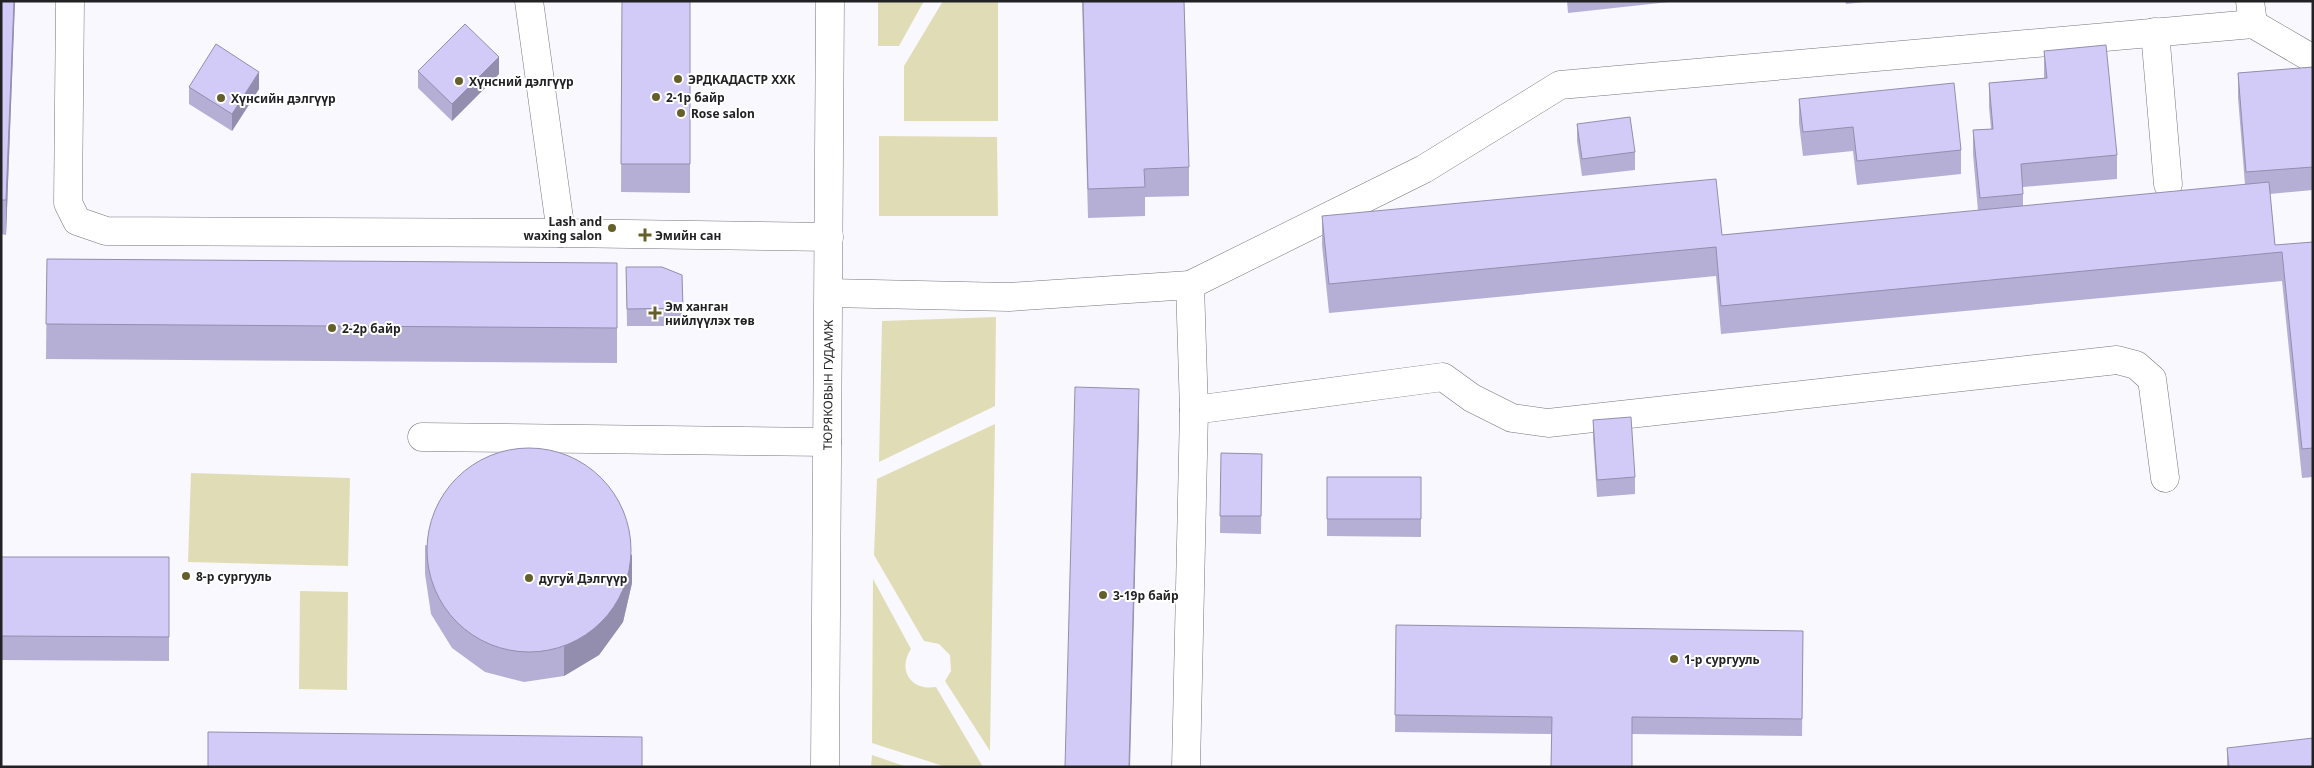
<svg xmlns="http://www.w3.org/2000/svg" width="2314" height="768" viewBox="0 0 2314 768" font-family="'Noto Sans',sans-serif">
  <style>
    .green { fill: #e0ddb6 }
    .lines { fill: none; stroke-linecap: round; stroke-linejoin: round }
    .minor-casing { stroke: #76767b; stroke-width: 29 }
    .minor { stroke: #fff; stroke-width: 28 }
    .wall { fill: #b5afd5 }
    .shaded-wall { fill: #938eae }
    .building { fill: #d2cbf8; stroke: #938eae }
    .poi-dot { fill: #645f2b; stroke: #fff; stroke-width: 2 }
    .labels { text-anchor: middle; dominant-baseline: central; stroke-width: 4; stroke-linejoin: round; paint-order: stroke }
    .poi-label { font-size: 12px; font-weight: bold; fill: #222224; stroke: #fff; text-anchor: start }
    .street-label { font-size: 12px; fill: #222224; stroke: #fff }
  </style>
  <rect width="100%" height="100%" fill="#f9f8fe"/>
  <path class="green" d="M878,1H924L899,46H878Z
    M943,1H998V121H904V66Z
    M879,136L997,137L998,216H879Z
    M996,317L995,406L879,462L882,321Z
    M995,424L990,751L945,681L951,671L950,655L939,644L924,641L874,555L877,479Z
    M191,473L350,478L348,566L188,562Z
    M873,579L911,649C897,670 911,691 936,687L983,767H946L872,743Z
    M300,591L348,592L347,690L299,689Z
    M872,755L907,767H871Z"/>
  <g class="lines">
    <defs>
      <g id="minor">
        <path d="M70,1L68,203L77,221L106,231L561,233L829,237"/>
        <path d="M529,1L561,233"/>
        <path d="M2250,1L2253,24"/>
        <path d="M2155,32L2168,184"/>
        <path d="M1190,285L1424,169L1560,85L2253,24L2313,59"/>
        <path d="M829,293L1009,297L1190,285L1194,410L1186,767"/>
        <path d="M1194,410L1443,377L1472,398L1512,418L1548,423L2117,360L2136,365L2152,379L2165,478"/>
        <path d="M422,437L827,442"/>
        <path id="s1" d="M825,767L830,1"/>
      </g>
    </defs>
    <use href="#minor" class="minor-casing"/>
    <use href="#minor" class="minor"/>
  </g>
  <path class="wall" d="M1,1H15L6,235L1,234Z
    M622,1H690V193L621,192Z
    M1082,1H1184L1189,167V196L1145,197V216L1088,218Z
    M1567,1H1669V2L1568,13Z
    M1845,1H1874L1846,4Z
    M2044,51L2117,155V179L2023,187V206L2245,185L2238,97V73L2313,67V190L2270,194L2275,245L2313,242V477L2302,478L2282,281L1721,334L1716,276L1329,313L1322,245V216L1722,235L1978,211L1973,154V130L1991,129L1989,107V83L2044,78Z
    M418,71L499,74L452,121L418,88Z
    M189,87L259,89L232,131L189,104Z
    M1799,99L1961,150V174L1857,185L1853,151L1803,156L1799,123Z
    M1577,124L1635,152V170L1582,176L1577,141Z
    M47,259L617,263V363L46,359Z
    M626,267L682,275L683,326H627Z
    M1593,420L1635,477V494L1597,497L1593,437Z
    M1221,453L1262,454L1261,534L1220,533Z
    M1327,477H1421V537L1327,536Z
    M425,545L632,583L623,622L599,655L564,676L524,682L485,672L452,648L431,614L425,574Z
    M1,557H169V661L1,660Z
    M1396,625L1803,631L1802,736L1632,734H1552L1395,732Z
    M2227,748L2313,767H2227Z"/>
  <path class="shaded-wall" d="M14,1H15L6,235V200Z
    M499,57V74L452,121V104Z
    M259,72V89L232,131V114Z
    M1139,389V423L1130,767H1129Z
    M632,554V583L623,622L599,655L564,676V647Z"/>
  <path class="building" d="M1,1H14L6,200H1Z
    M622,1H690V164H621Z
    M1083,1H1184L1189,167L1144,169L1145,187L1088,189Z
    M465,24L499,57L452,104L418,71Z
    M216,44L259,72L232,114L189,87Z
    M2106,45L2117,155L2021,164L2023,194L1980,198L1973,130L1993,129L1989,83L2047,78L2044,51Z
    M2313,67V167L2246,172L2238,73Z
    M1954,83L1961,150L1857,161L1853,127L1803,132L1799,99Z
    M1630,117L1635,152L1582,159L1577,124Z
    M1716,179L1722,235L2269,182L2275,245L2313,242V448L2302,449L2282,252L1721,306L1716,247L1329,284L1322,216Z
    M47,259L617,263V328L46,324Z
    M626,267H662L682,275L683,308L627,309Z
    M1075,387L1139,389L1129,767H1065Z
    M1631,417L1635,477L1597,480L1593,420Z
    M427 550a102 102 0 1 1 204 0a102 102 0 1 1-204 0Z
    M1221,453L1262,454L1261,516H1220Z
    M1327,477H1421V519H1327Z
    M1,557H169V637L1,636Z
    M1396,625L1803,631L1802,719L1632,717V767H1551L1552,717L1395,715Z
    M208,732L642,737V767H208Z
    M2313,738V767H2229L2227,748Z"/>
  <g class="poi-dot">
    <circle cx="678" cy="79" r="5"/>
    <circle cx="459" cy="81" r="5"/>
    <circle cx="656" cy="97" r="5"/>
    <circle cx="221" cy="98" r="5"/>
    <circle cx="681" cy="113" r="5"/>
    <circle cx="612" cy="228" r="5"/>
    <path d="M642.5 227.5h5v5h5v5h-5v5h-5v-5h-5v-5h5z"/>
    <path d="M652.5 305.5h5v5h5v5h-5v5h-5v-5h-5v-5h5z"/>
    <circle cx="332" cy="328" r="5"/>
    <circle cx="186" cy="576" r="5"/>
    <circle cx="529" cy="578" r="5"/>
    <circle cx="1103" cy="595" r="5"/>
    <circle cx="1674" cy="659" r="5"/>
  </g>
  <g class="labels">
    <g class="poi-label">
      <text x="688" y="79">ЭРДКАДАСТР ХХК</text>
      <text x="469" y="81">Хүнсний дэлгүүр</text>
      <text x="666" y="97">2-1р байр</text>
      <text x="231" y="98">Хүнсийн дэлгүүр</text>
      <text x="691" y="113">Rose salon</text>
      <text x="602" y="221" text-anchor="end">Lash and<tspan x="602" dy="14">waxing salon</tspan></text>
      <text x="655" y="235">Эмийн сан</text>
      <text x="665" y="306">Эм ханган<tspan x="665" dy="14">нийлүүлэх төв</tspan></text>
      <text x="342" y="328">2-2р байр</text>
      <text x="196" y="576">8-р сургууль</text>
      <text x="539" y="578">дугуй Дэлгүүр</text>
      <text x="1113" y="595">3-19р байр</text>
      <text x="1684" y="659">1-р сургууль</text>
    </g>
    <g class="street-label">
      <text stroke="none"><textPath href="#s1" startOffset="382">ТЮРЯКОВЫН ГУДАМЖ</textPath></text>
    </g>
  </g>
  <rect width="2314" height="768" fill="none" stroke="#222224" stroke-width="5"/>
</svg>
